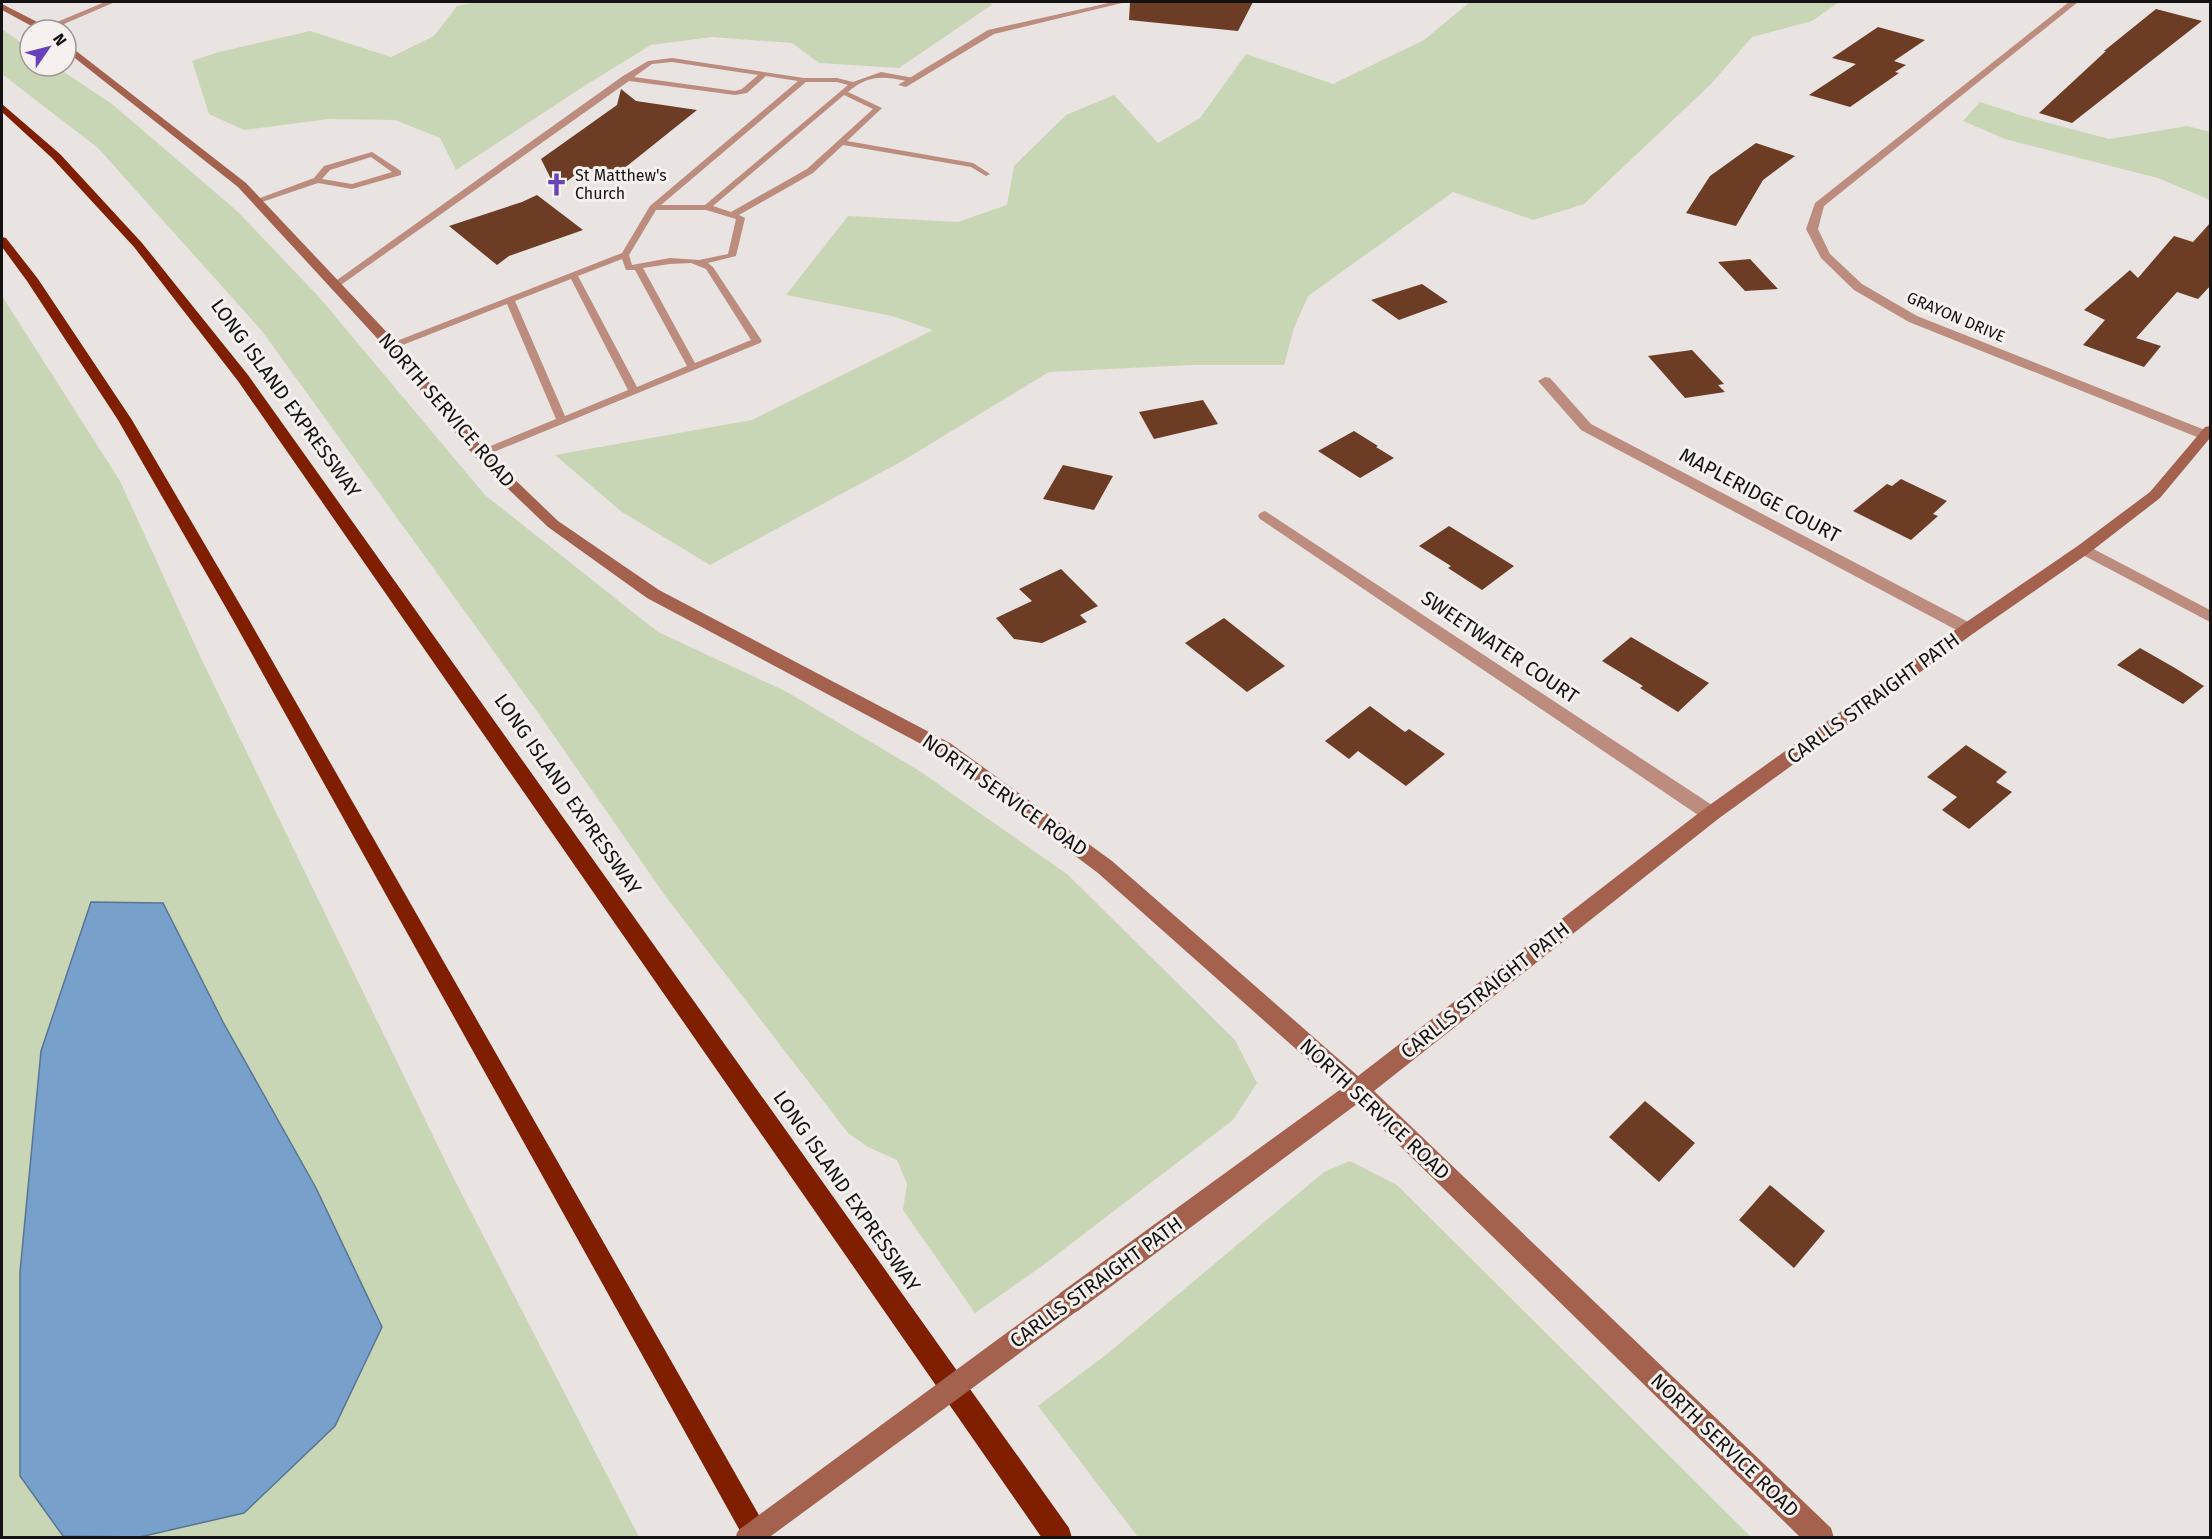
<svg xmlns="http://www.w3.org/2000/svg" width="2212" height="1539" viewBox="0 0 2212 1539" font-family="'Fira Sans',sans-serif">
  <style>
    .green { fill: #c9d6b5 }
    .water { fill: #77a0ca; stroke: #597593; stroke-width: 1.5 }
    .building { fill: #6c3c25 }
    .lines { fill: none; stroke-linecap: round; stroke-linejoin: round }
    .lane { fill: #bc8c7f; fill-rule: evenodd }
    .street { fill: #bc8c7f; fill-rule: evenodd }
    .secondary { fill: #a4614e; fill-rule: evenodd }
    .highway { fill: #7f1f00; fill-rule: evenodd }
    .secondary-bridge { stroke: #a4614e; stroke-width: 24 }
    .labels { text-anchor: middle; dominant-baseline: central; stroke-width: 6; stroke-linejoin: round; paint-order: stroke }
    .far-poi-label { font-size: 16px; fill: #141212; stroke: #f6f0ee; text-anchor: start }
    .far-street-label { font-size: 16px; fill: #141212; stroke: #f6f0ee }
    .street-label { font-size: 20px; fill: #141212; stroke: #f6f0ee }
  </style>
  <rect width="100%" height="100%" fill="#e9e3e1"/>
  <path class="green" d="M477,2H984L993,4L899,68L819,63L792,43L712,37L651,45L589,83L456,170L440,138L395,120L329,119L244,130L209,114L192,61L219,52L310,31L391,57L434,36L457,6Z
    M1470,2H1839L1812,21L1752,37L1711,84L1584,204L1533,220L1453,192L1308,296L1294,328L1284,365H1190L1049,372L904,460L710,565L622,512L555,455L752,420L933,330L892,316L786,295L848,216L958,222L1007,205L1014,166L1066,115L1114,95L1158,143L1200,118L1246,54L1333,84L1424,40Z
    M2,29L30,49V66H55L112,104L237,211L319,297L485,495L658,632L787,692L918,770L1067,874L1235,1040L1257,1083L1233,1120L1042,1266L975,1313L903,1210L907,1184L897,1160L868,1147L848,1133L666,897L541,717L262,331L98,148L2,74Z
    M1980,102L2023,116L2109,139L2187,126L2210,132V200L2158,178L2005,139L1963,121Z
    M2,296L120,481L199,654L453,1177L639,1537H2Z
    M1350,1161L1397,1185L1751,1537H1138L1038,1406L1107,1354L1324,1172Z"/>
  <path class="water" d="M91,902L163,903L223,1022L316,1188L382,1327L335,1426L244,1513L140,1537L63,1536L20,1476V1272L41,1051Z"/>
  <path class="building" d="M1130,2H1253L1238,31L1129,20Z
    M2156,9L2202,21L2072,123L2039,113L2106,51H2104Z
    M1878,27L1925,40L1894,61L1906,65L1895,72L1899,73L1850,107L1809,95L1856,64L1832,58Z
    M621,89L636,101L697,110L627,166V171L610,175L604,171L585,168L556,189L541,159L617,105Z
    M1756,143L1795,156L1763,180L1736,226L1686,213L1710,176Z
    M537,195L583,230L509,256L497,265L449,226L522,202Z
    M2211,222V285L2198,299L2177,292L2136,338L2161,346L2144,367L2083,345L2105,320L2084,310L2130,270L2138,278L2174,236L2193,242Z
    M1750,259L1778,289L1745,291L1718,262Z
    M1422,284L1448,302L1399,320L1371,300Z
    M1692,350L1724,384L1718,385L1725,392L1685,398L1648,356Z
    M1203,400L1218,424L1154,439L1139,412Z
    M1354,431L1378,446L1376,447L1394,458L1360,478L1318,451Z
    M1063,465L1113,476L1094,510L1043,499Z
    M1901,479L1947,501L1933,514L1938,516L1911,540L1853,511L1887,484L1892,486Z
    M1449,526L1514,566L1482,590L1448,568L1451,566L1419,546Z
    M1061,569L1098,606L1080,615L1087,622L1042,643L1014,639L996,618L1032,601L1019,589Z
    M1224,618L1285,666L1247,692L1185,643Z
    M1631,637L1709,683L1678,712L1640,688L1643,686L1602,661Z
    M2140,648L2175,668L2204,686L2183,704L2117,665Z
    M1370,706L1405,732L1409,729L1445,754L1406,786L1358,751L1349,759L1325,741Z
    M1966,745L2007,772L1996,782L2012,792L1969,829L1942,810L1957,797L1927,777Z
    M1645,1101L1695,1143L1659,1182L1609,1137Z
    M1770,1185L1825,1231L1794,1268L1739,1220Z"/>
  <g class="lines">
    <path class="lane" d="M672,58L804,78H837L853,82L881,72L914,78V82H911C886,77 870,73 848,92L882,108L847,141L973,163L990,174L986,176L971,167L843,145L813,173L739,215L745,218L736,256L708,263L713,267L762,341L760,343L484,456H476V452L556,419L507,304L395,348H389V344L622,253L650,206L798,81L766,76L747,93L735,95L629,81L338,287L330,285L623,76L648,61ZM672,62L758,75L742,89L735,91L634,77L652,64ZM806,82H837L848,85L705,205H661ZM844,95L873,109L807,169L731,212L713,206ZM656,210H706L736,219L728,254L699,260L670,258L632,265L629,255ZM622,259L626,270H635L687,366L637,387L578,276ZM691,263L706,269L751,340L695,363L643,268L670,264ZM571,279L628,390L565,416L515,301Z
      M372,152L401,171V175L352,189L318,183L259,203L252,201L314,178L324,166ZM371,157L392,172L352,184L322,179L330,170Z"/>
    <path class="street" d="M105,2H115L50,30L40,29Z
      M1113,2H1126L994,34L906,87L898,85L988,30Z
      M2069,2H2078L1824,206L1818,229L1830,254L1862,284L1917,316L2210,432V439H2202L1909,322L1854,290L1821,258L1806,229L1815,203Z
      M1545,377L1550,378L1591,424L1974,625L1976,629L1974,633H1962L1581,430L1538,381Z
      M1265,511L1718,809L1720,814L1718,819L1711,821L1704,819L1260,519L1258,516L1260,513Z
      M2084,544L2210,610V622L2079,553L2076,549Z"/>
    <path class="secondary" d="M2,4L49,28L51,30H39L2,10Z
      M66,43L246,183L397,343L485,451L558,521L659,590L950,743L1112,861L1358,1076L1704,809L1962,625L2079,545L2150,492L2205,427L2210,426V438L2160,498L2089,553L1974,633L1718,819L1374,1091L1831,1528L1834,1538H1801L1357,1104L1078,1311L1069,1314L1060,1311L1057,1302L1060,1293L1341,1089L1098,873L938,753L647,598L548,527L475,457L387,349L238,187L66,51Z"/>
    <path class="highway" d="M2,104L60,154L142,243L248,375L1069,1528L1072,1538H1042L238,381L134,247L52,158L2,112Z
      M2,237L6,238L38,279L132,420L249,620L772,1538H744L233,620L118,420L27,281L2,247Z"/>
    <path class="secondary-bridge" d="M748,1538L1069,1302"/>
  </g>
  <defs>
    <symbol id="church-bare" viewBox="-9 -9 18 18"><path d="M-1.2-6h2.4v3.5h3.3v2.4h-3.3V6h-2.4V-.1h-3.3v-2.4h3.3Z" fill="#6742bb" stroke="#f6f0ee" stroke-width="2.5" paint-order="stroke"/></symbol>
  </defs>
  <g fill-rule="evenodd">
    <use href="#church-bare" x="540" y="168" width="33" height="33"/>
  </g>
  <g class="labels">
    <g class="far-poi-label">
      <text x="575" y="175">St Matthew's<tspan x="575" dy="18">Church</tspan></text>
    </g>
    <g class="far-street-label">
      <text transform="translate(1956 317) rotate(23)">GRAYON DRIVE</text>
    </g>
    <g class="street-label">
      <text transform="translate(286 398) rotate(54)">LONG ISLAND EXPRESSWAY</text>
      <text transform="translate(447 410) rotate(49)">NORTH SERVICE ROAD</text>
      <text transform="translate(1760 495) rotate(28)">MAPLERIDGE COURT</text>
      <text transform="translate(1500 647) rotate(34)">SWEETWATER COURT</text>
      <text transform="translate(1873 698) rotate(-36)">CARLLS STRAIGHT PATH</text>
      <text transform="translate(568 794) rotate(55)">LONG ISLAND EXPRESSWAY</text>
      <text transform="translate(1005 795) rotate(35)">NORTH SERVICE ROAD</text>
      <text transform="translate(1485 990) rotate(-38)">CARLLS STRAIGHT PATH</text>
      <text transform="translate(1375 1109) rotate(43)">NORTH SERVICE ROAD</text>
      <text transform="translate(847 1191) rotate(55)">LONG ISLAND EXPRESSWAY</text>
      <text transform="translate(1096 1282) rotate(-36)">CARLLS STRAIGHT PATH</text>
      <text transform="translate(1725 1445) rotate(44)">NORTH SERVICE ROAD</text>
    </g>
  </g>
  <rect width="2212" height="1539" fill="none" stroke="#141212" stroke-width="6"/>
  <g transform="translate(48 48) rotate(55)"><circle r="28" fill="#f6f0ee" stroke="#9c9796" stroke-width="1.5"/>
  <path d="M0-4.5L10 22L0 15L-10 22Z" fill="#6742bb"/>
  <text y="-9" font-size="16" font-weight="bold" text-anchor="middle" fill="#141212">N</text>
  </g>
</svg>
